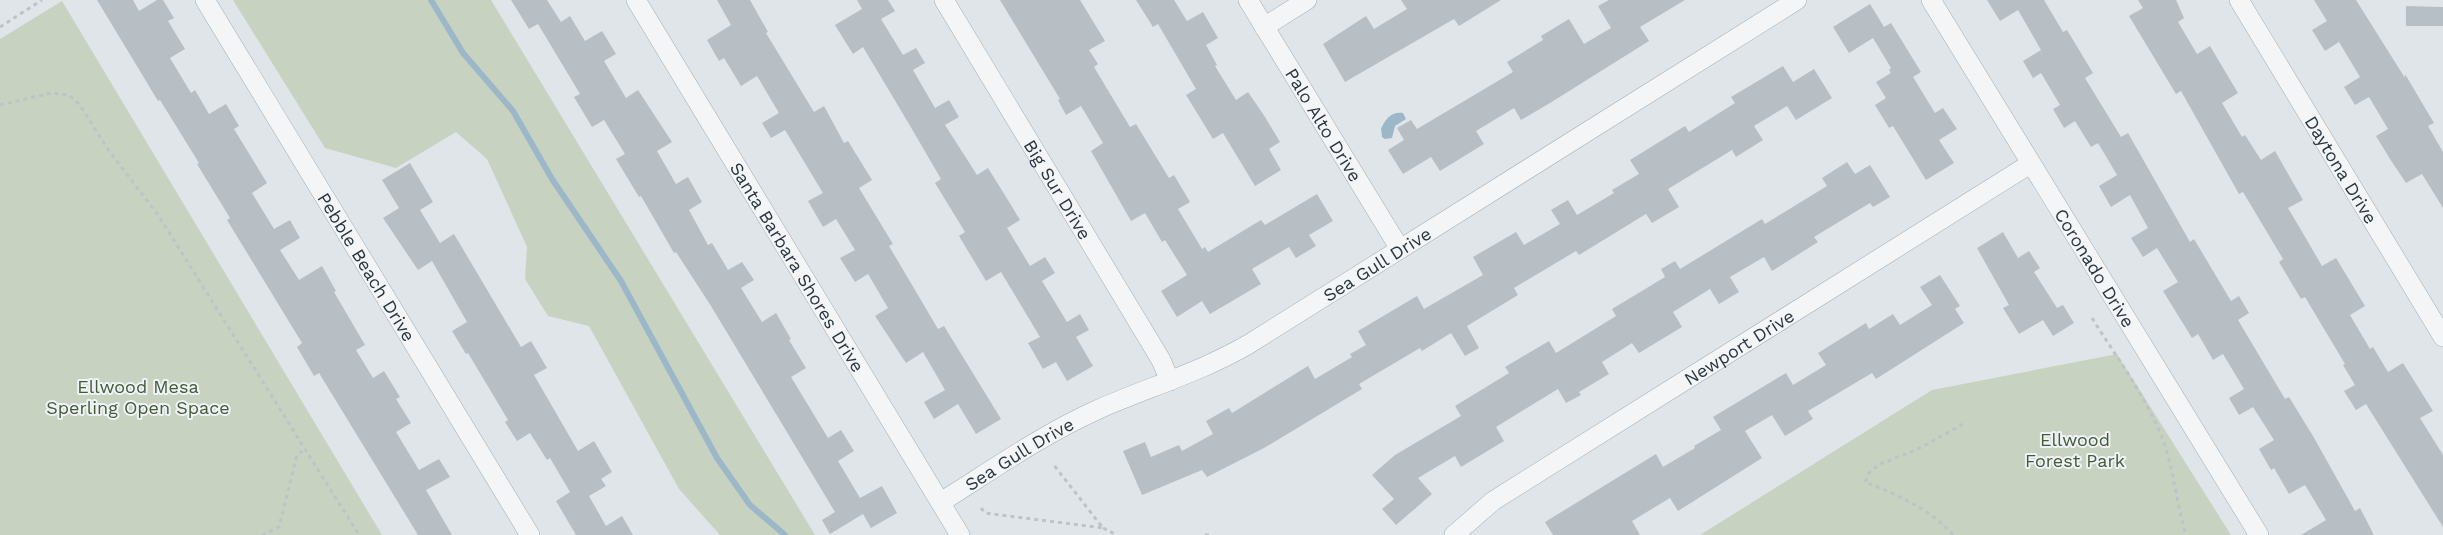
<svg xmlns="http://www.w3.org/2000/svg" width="2443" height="535" viewBox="0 0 2443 535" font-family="'Work Sans',sans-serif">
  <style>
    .green { fill: #c8d2c1 }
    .water { fill: #9cb8c8 }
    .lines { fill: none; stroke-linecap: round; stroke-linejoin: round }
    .stream { stroke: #9cb8c8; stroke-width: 6 }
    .building { fill: #b7bfc5 }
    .minor-casing { stroke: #a5adb3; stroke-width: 20 }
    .path { stroke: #bec3c7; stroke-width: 3; stroke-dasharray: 4 4; stroke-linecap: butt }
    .minor { stroke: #f3f5f7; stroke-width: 19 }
    .labels { text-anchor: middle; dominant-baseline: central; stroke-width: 4; stroke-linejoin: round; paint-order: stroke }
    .street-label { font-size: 18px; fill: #293540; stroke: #eff3f6 }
    .park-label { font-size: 18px; fill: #435b37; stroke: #eff3f6 }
  </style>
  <rect width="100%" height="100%" fill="#e0e5e9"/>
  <path class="green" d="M233,0H491L815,535H720L679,489L589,326L548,316L525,279L527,247L487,159L456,132L396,168L325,148Z
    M62,1L382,535H0V39Z
    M2117,354L2231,535H1700L1932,390Z"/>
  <path class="water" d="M1403,113L1406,119L1395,126L1392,138L1385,139L1382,137L1381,129C1385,119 1392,111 1403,113Z"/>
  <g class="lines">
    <path class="stream" d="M431,0L463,53L513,111L552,179L621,281L717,458L750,505L785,535"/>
  </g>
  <path class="building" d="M97,0H133L139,11L157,0H163L174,18L168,21L185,49L170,58L191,93L195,90L209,114L226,104L239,126L234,129L267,183L252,193L274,229L290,220L300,238L280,250L299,280L322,266L336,291L334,292L365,345L356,350L373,378L384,371L400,397L396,399L411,423L396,432L419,470L439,459L450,477L426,490L452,535H418L319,373L314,376L297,347L302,343L227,220L230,218L197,164L199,163L160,100L158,101Z
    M511,0H547L561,22L570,16L585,41L602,31L616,54L604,61L626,98L638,90L672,142L657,151L676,184L688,177L702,202L689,210L708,245L712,243L728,270L742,262L754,280L741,288L762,322L776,313L791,339L789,340L806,368L791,377L828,438L841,430L854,451L838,461L860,498L882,486L897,513L871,528L863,514L830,534L822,520L835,512L711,306L676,252L674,253L641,196L639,197L616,159L625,154L604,120L592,127L574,97L580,94L538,24L529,29Z
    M717,0H750L768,32L766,33L814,112L824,106L844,143L848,141L872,180L859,188L893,244L889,246L938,329L944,326L1001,419L976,434L958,404L934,419L924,402L945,390L923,352L906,363L875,316L888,308L868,274L855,282L840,258L855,250L836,219L823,227L808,201L823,193L785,130L771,138L762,123L779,113L757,76L741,86L724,58L719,61L707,40L731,25Z
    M857,0H888L895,11L881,19L903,55L916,48L925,63L913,70L935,108L949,100L959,117L945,125L977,175L988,168L1011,205L1020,220L1007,228L1030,266L1045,257L1055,273L1042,281L1067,322L1080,314L1089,330L1076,337L1093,366L1067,381L1056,362L1043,369L1028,343L1040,337L1001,272L986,281L959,236L965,232L935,183L941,179L909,124L863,47L853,54L835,25L862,9Z
    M1000,0H1080L1105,41L1089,50L1098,64L1094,67L1130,127L1136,124L1169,178L1174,175L1190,202L1178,209L1202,249L1205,247L1208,252L1261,220L1265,225L1317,194L1333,221L1309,235L1316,246L1296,258L1289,247L1252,269L1261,284L1210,314L1202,301L1177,317L1161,291L1187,275L1165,240L1162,242L1145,213L1131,221L1091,151L1103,143L1081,106L1066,115L1058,100L1060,99Z
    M1136,0H1174L1187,21L1203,12L1218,38L1206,45L1217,65L1215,66L1236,100L1248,92L1265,117L1280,142L1269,149L1281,170L1255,186L1223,133L1213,139L1186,95L1196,89L1158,24L1153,27Z
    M1401,0H1501L1459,26L1454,19L1345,82L1323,44L1366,16L1374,29L1407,9Z
    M1609,0H1685L1640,27L1649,41L1550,103L1521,120L1514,108L1476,131L1484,144L1440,171L1431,157L1403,174L1388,150L1404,140L1397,128L1411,120L1417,129L1513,72L1507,62L1543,40L1541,36L1569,19L1584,44L1611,28L1598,6Z
    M1987,0H2044L2063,32L2067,30L2093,73L2085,78L2121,137L2128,133L2190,242L2194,239L2231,301L2239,296L2249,313L2238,320L2285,399L2289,397L2313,436L2355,511L2360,508L2374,535H2301L2326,520L2305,485L2289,494L2274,468L2271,470L2259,449L2274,440L2253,407L2239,415L2229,398L2244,389L2223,354L2213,360L2198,334L2192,338L2163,291L2178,282L2157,248L2143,257L2131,238L2148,228L2130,195L2111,207L2099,186L2117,175L2098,143L2091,147L2075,121L2064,128L2053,109L2060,105L2041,73L2033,78L2023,61L2041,50L2018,10L2000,21Z
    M2138,0H2176L2184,18L2178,22L2197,54L2210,46L2238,93L2222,103L2242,137L2245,135L2261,160L2275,151L2303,200L2288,208L2304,235L2322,266L2336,258L2365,306L2350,315L2370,349L2373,347L2388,372L2403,363L2433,411L2420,418L2443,455V527L2366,404L2356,410L2344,391L2355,385L2343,365L2345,364L2305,297L2301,299L2279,262L2283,259L2243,192L2239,194L2181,91L2176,94L2129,16L2143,8Z
    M2314,0H2356L2405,78V74L2434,123L2428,126L2443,152V208L2422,174L2406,183L2390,159L2376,136L2388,129L2369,97L2355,105L2344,87L2360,77L2339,42L2325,51L2312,30L2327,21Z
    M1870,4L1884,27L1891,23L1921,72L1913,77L1935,113L1943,108L1957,129L1939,140L1954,163L1926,180L1893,126L1889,128L1875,105L1886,98L1876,82L1891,73L1889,70L1891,68L1873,38L1849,53L1833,27Z
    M2406,6L2443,7V26H2406Z
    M1783,66L1793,82L1814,69L1832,98L1796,120L1787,106L1754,126L1763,140L1736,157L1732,150L1668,189L1679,207L1652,223L1646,214L1579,255L1576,251L1514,288L1518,295L1467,326L1479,348L1465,356L1451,333L1422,351L1420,348L1359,384L1362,389L1264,448L1207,477L1202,470L1142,495L1123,451L1145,442L1151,457L1179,445L1182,451L1213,434L1206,421L1229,408L1232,413L1308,366L1315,379L1352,357L1350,354L1366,345L1358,331L1417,296L1424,309L1483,275L1473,257L1516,232L1524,245L1560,224L1551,210L1568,200L1577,215L1614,193L1612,190L1639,174L1630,160L1685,126L1689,132L1735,103L1731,97Z
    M1847,162L1855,174L1870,165L1890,197L1873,207L1870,203L1814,237L1818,242L1772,271L1764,257L1730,277L1739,292L1719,304L1710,289L1673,312L1682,327L1639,353L1632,343L1602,362L1609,374L1579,392L1581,395L1566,403L1558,389L1496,427L1504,441L1461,467L1455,456L1418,478L1432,494L1396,525L1382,509L1394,499L1372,475L1395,455L1461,416L1455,406L1509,373L1505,367L1549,341L1556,353L1616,316L1612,309L1665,277L1661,269L1675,261L1680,269L1762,219L1765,224L1827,186L1822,178Z
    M410,163L433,202L420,210L440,243L454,234L521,347L531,341L547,368L534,375L578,451L594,441L612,472L601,479L606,486L589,496L606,526L622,516L633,535H576L556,501L570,492L550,458L547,460L530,433L517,441L505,422L508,420L468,353L466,354L452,331L467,322L432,261L418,270L383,218L399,208L382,180Z
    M2003,232L2018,258L2029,251L2040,268L2034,272L2057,308L2063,305L2074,323L2053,336L2043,320L2019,334L2003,308L2009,305L1977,248Z
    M1940,275L1960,306L1955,309L1964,323L1876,379L1872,373L1808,411L1813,419L1785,436L1772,415L1745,431L1762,458L1678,511L1670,498L1632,521L1640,535H1553L1545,522L1656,454L1663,467L1695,448L1694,446L1721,430L1713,417L1786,373L1793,385L1826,365L1818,353L1866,323L1869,329L1893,314L1900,325L1932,305L1920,287Z"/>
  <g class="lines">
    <defs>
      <g id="minor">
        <path id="s1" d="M205,0L530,535"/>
        <path id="s2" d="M636,0L960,535"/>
        <path id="s3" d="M944,0L1161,360L1170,381"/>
        <path id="s4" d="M1248,0L1400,249"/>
        <path id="s5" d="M1931,0L2259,535"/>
        <path id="s6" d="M2239,0L2443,337"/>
        <path d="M1264,27L1307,0"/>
        <path id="s7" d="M941,502C992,470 1043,434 1099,409C1149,387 1201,372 1249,344L1797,0"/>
        <path id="s8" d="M1454,535L1493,501L2030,164"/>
      </g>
    </defs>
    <use href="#minor" class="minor-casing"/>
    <path class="path" d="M0,27L42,0
      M0,105L51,93L69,95L80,105L107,148L158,215L359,535
      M2092,318C2118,360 2155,408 2168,456C2175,482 2178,509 2186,535
      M981,508L985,513L1103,528L1053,464
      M1103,528L1117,535
      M262,535L279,527L297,455L306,449
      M1205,535H1212
      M1953,535C1931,509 1895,494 1865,482L1869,473L1880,464L1916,450L1965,423"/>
    <use href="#minor" class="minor"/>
  </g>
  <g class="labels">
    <g class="street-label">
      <text stroke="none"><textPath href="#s4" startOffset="146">Palo Alto Drive</textPath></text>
      <text stroke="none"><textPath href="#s6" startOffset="198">Daytona Drive</textPath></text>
      <text stroke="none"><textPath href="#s3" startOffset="221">Big Sur Drive</textPath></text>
      <text stroke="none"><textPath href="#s7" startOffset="498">Sea Gull Drive</textPath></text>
      <text stroke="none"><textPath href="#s2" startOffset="312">Santa Barbara Shores Drive</textPath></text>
      <text stroke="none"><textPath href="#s1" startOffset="312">Pebble Beach Drive</textPath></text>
      <text stroke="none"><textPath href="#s5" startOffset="314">Coronado Drive</textPath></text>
      <text stroke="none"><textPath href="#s8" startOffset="342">Newport Drive</textPath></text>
      <text stroke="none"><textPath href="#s7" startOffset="92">Sea Gull Drive</textPath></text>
    </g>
    <g class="park-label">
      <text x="138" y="386">Ellwood Mesa<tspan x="138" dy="21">Sperling Open Space</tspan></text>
      <text x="2075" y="439">Ellwood<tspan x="2075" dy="21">Forest Park</tspan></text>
    </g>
  </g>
</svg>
